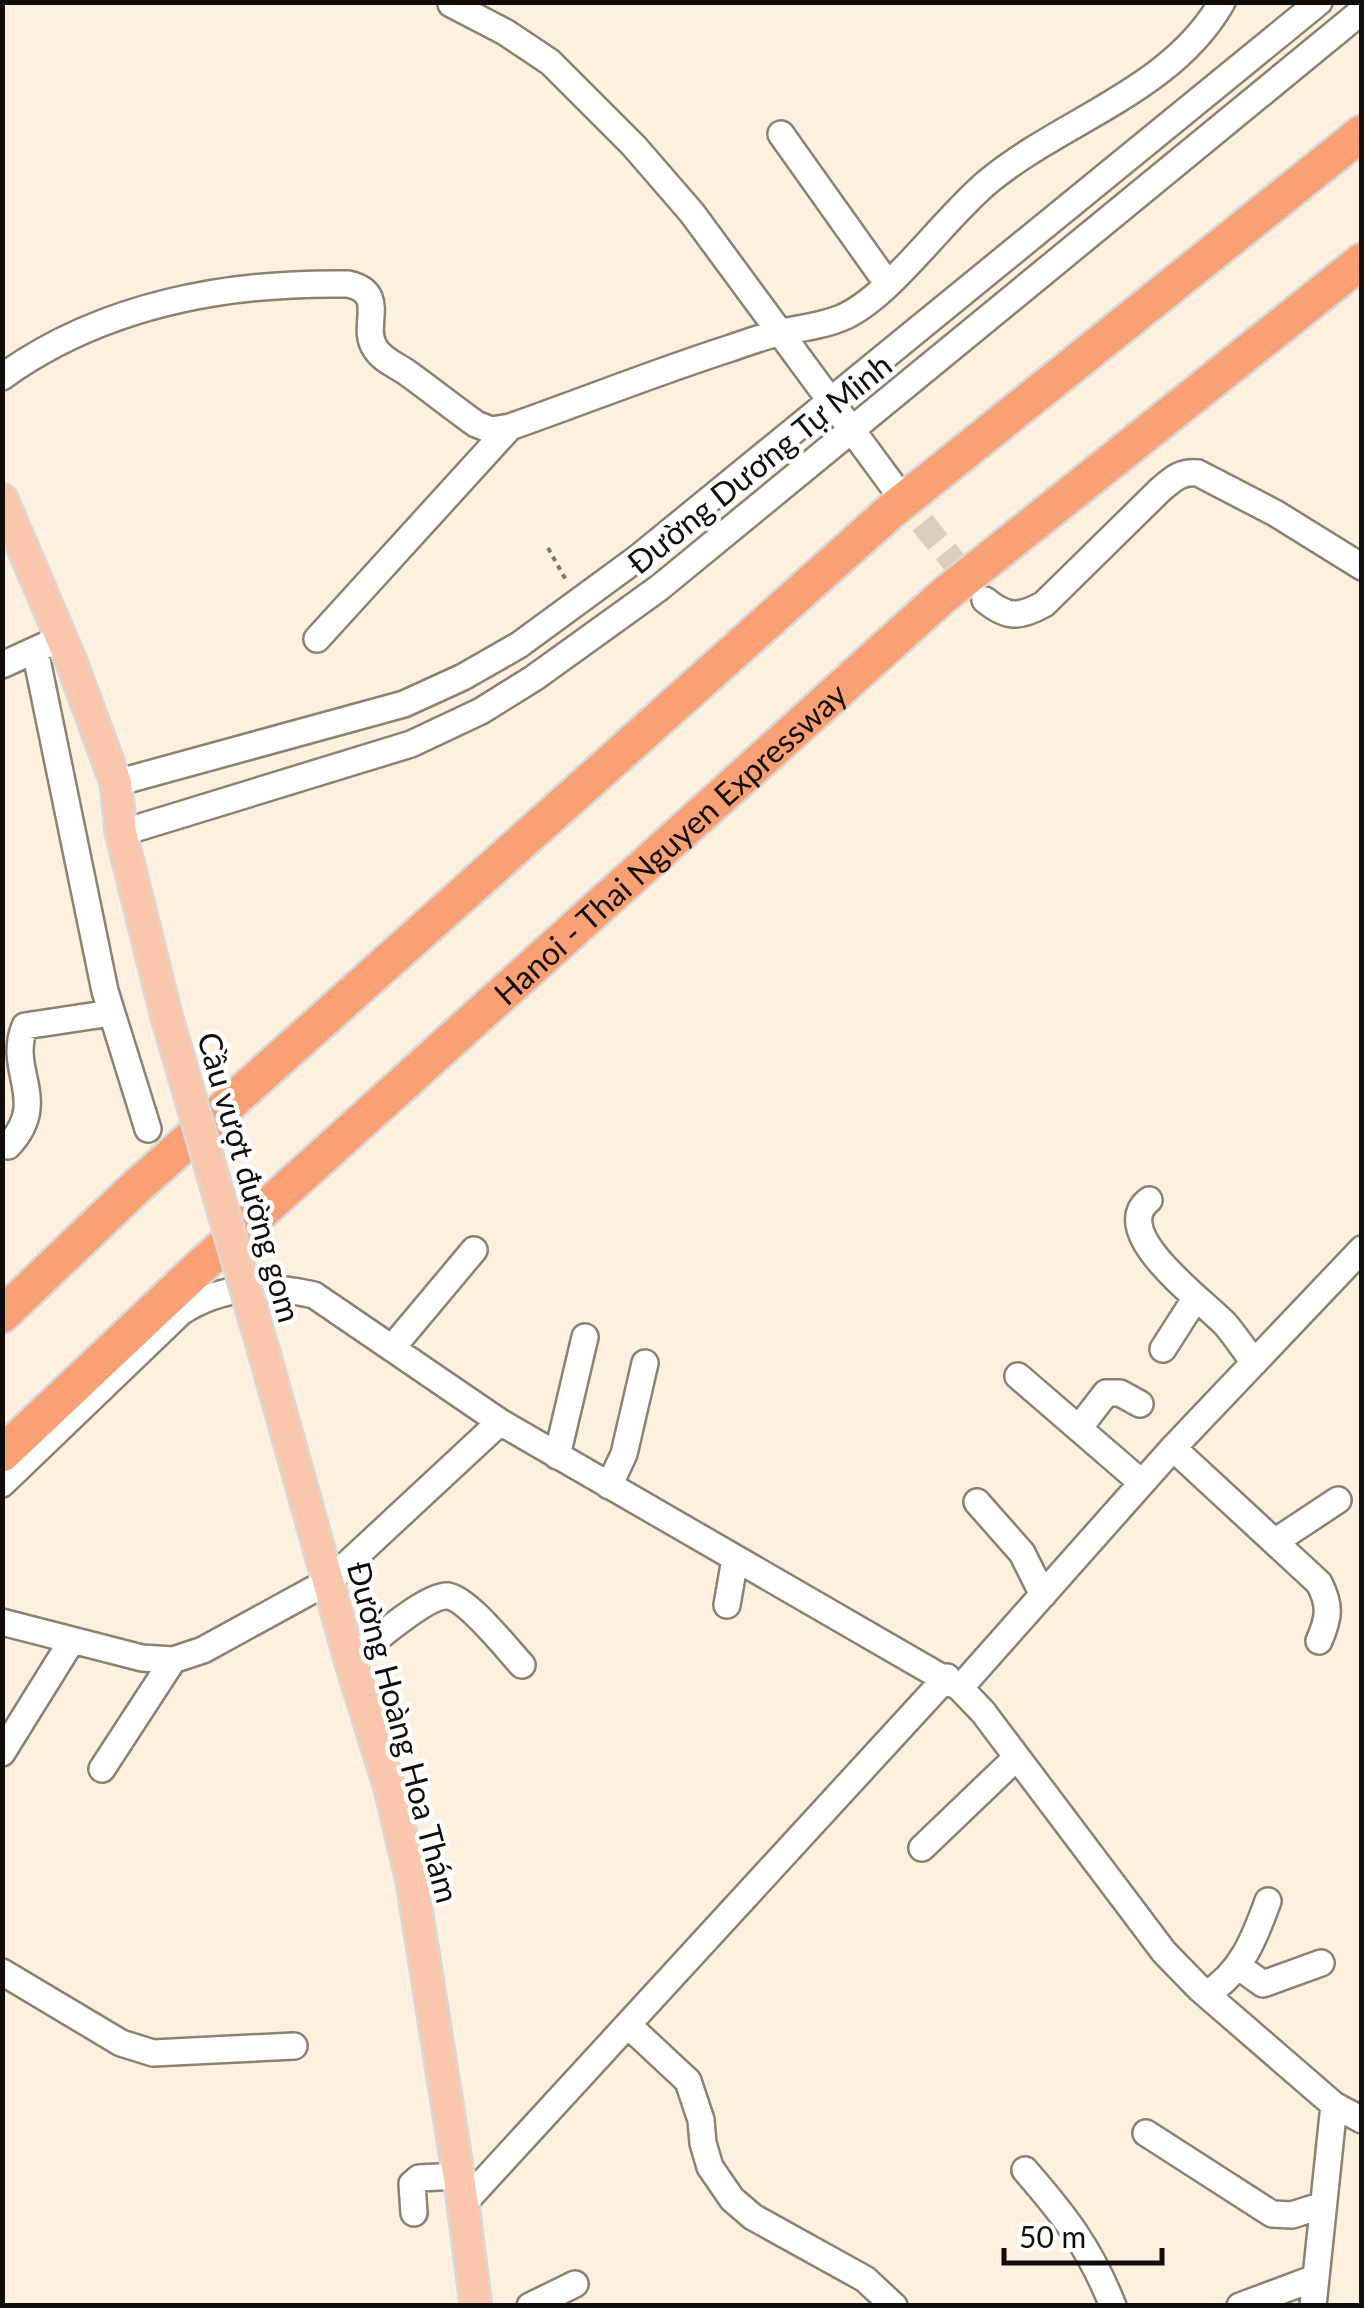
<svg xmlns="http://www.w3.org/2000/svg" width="1364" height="2308" viewBox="0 0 1364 2308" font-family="Lato,sans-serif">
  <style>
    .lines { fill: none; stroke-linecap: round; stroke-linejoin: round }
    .minor-tunnel { stroke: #dbcebf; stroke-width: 25; stroke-dasharray: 25 12; stroke-linecap: butt }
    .minor-casing { stroke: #8d8172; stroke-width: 30 }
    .major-casing { stroke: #d9d8d7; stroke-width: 35 }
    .highway-casing { stroke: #d9d8d7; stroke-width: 40 }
    .path { stroke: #80766c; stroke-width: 4; stroke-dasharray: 5 5; stroke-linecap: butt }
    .minor { stroke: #fff; stroke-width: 25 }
    .major { stroke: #fbc7ac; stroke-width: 30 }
    .highway { stroke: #f9a175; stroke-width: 35 }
    .major-bridge-casing { stroke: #d9d8d7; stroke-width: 35; stroke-linecap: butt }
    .major-bridge { stroke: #fbc7ac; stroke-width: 30 }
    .labels { text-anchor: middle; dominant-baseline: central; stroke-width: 9; stroke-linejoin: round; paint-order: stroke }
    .street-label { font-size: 32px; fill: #120d08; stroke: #fff }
  </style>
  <rect width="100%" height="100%" fill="#fef0df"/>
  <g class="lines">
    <path class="minor-tunnel" d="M899,494L975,588"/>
    <defs>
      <path id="minor" d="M451,4L505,32L550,62L634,146L692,213L899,494
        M781,134L887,283
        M2,377C102,305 227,282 348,284C389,293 360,326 375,348C382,360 396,365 406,372C430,389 452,407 476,424L491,430L510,427C584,401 656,372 731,348C748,342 765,336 782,332C801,328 822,326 841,318C890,298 945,216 990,180C1065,119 1172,90 1222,2
        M985,600C1007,618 1019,618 1044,604L1160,490C1173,479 1181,471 1198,473L1275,513L1362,567
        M317,639L510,427
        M35,650L105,991L148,1129
        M2,665L48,644
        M116,783L404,704L463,677L519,645L639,557L1319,2
        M121,833L411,744L481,711L534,678L659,588L1362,11
        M8,1146C51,1101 6,1071 25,1026L111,1013
        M1149,1200C1107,1233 1205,1302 1226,1325C1236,1337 1245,1350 1254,1363
        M392,1348L474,1250
        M1163,1349L1195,1299
        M1018,1376L1142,1483
        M1079,1428L1106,1393H1120L1140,1404
        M1173,1448L1319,1583C1331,1606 1329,1618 1319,1641
        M557,1456L585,1337
        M2,1484L181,1312C222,1285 267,1284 314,1295L500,1422L960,1688L983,1712L1164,1952L1200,1989L1334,2105L1313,2306
        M609,1486L624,1454L645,1363
        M977,1502L1022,1553L1043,1595
        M1276,1541L1338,1500
        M727,1605L735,1559
        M2,1622L142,1658L173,1660L203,1650L329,1581L500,1422
        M350,1660C369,1646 426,1594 448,1596C468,1599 507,1649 522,1665
        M960,1688L1173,1448L1362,1249
        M2,1753L71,1642
        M102,1769L173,1660
        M922,1848L1017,1757
        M1238,1966L1263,1984L1321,1963
        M2,1972L121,2043L153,2053L294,2046
        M1206,1994C1241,1974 1255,1937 1268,1901
        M628,2025L688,2081L701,2120L703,2143L710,2167L732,2199L753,2217L865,2279L894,2306
        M1334,2105L1362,2120
        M1146,2133L1272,2214L1292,2215L1323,2205
        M1025,2170C1065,2216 1090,2248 1113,2306
        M463,2204L947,1677
        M414,2213L412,2184L419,2178L459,2176
        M530,2306L575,2284
        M1240,2306L1315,2278"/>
      <path id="major" d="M2,499L71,661L116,783L121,833L166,1014
        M266,1359L350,1660L390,1789L412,1882L463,2204L476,2306"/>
      <g id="highway">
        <path d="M2,1315L133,1190L891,511L1362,133"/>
        <path id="s1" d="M2,1454L199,1268L943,596L1362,261"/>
      </g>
    </defs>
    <use href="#minor" class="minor-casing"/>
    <use href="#major" class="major-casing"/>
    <use href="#highway" class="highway-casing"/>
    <path class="path" d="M548,548L566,580"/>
    <use href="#minor" class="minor"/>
    <use href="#major" class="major"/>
    <use href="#highway" class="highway"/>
    <defs>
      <path id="major-bridge" d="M166,1014L266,1359"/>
    </defs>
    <use href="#major-bridge" class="major-bridge-casing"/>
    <use href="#major-bridge" class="major-bridge"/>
  </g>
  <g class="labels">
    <g class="street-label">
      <text transform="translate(759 463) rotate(-39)">Đường Dương Tự Minh</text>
      <text stroke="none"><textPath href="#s1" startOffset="905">Hanoi - Thai Nguyen Expressway</textPath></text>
      <text transform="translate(250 1177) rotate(74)">Cầu vượt đường gom</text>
      <text transform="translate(404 1732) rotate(75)">Đường Hoàng Hoa Thám</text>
    </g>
  </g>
  <rect width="1364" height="2308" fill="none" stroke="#120d08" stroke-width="10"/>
  <path d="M1004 2248v15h158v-15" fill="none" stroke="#120d08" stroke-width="5"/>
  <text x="1019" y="2248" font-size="30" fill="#120d08" stroke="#ffffff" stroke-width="8" paint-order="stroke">50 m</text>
</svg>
